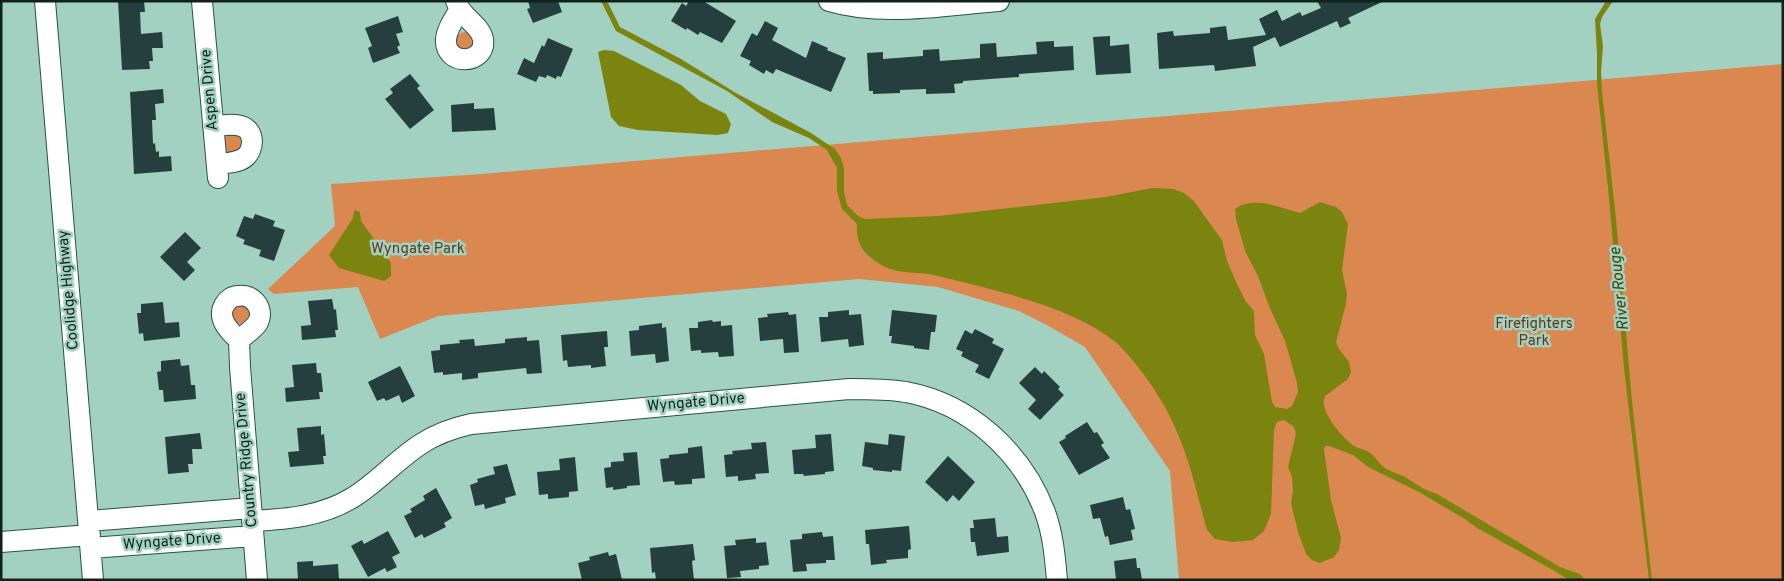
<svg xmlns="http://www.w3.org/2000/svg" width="1784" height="581" viewBox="0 0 1784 581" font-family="Overpass,sans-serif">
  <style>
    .green { fill: #da884f }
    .water { fill: #7b840e }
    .building { fill: #253f3e }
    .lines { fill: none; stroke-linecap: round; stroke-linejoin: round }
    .minor-casing { stroke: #275347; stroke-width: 22 }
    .minor { stroke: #fff; stroke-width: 20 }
    .labels { text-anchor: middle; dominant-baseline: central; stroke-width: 5; stroke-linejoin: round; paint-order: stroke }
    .street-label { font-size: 15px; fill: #0f221d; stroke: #a2d1c2 }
    .park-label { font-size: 15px; fill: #633818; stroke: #a2d1c2 }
    .water-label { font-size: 16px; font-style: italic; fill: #3e4309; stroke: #a2d1c2 }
  </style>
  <rect width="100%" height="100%" fill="#a2d1c2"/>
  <path class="green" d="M456 41a9 9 0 1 1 18 0a9 9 0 1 1-18 0Z
    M1783,64V580H1179L1170,471L1085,347L1045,324L1019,311L938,287L859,279L438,316L380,339L358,287L274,294L268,289L335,226L331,184L481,174Z
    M223 143a10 10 0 1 1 20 0a10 10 0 1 1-20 0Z
    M231 314a10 10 0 1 1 20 0a10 10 0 1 1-20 0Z"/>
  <path class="water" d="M601,1H607L620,27L681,59L736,93L811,133L835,149L841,158L844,168V192L847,205L858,216L865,219L939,216L1106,197L1152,188L1174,189L1184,193L1193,200L1222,240L1227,261L1237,284L1246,302L1254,311L1255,335L1264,354L1272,402L1275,407L1287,409L1292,406L1298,392L1297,383L1285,341L1269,306L1258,276L1245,251L1236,219L1235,209C1253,195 1281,208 1300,213L1320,202L1336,207L1342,212L1348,224L1342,270L1347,294L1346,304L1336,342L1339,349L1349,362L1351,372L1348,379L1325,396C1318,411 1343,438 1354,446C1359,449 1364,449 1369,452C1375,456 1379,464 1385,468C1391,472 1397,473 1403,476C1414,482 1423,490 1437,494L1560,567L1580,574L1585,580H1569L1553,570L1477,528L1465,519L1419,492L1368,467L1353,455L1329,446H1325L1324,449L1331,500L1341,538L1339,550L1334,557L1320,563L1312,560L1306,554L1298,532L1291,503L1293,491L1292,477L1288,467L1296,434L1294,427L1284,420L1277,422L1274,429L1271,514L1264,531L1253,540L1233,542L1215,539L1207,530C1198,498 1191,464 1177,432C1164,400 1142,369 1118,344C1114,340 1108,337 1103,333C1059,304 990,289 938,276C920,271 900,275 883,266C864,255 856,245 857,224L842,209L837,191V168L827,150L809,138L772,122L727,91L616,31Z
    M1606,1H1613L1602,17L1600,24L1603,46L1601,72L1602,92L1616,219L1632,401L1652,580H1649L1624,368L1609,198L1597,84V53L1595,19Z
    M604,50L614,51L681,85L700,101L726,114L731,124L728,133L717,135L638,130L619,126L611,117L598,52Z
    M354,210L360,212L361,221L391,263V276L384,281L339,268L329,255L353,218Z"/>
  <path class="building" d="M118,1H144L145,12H140L141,34L162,32L163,48H152L153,61H149L150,69L122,70Z
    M528,1H558L562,12L533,23L527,9L530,8Z
    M689,1H703L736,21L722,43L700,32L698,35L687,28L686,30L671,21L682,3L686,6Z
    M1317,1H1384L1348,18L1351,23L1340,28L1337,21L1280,47L1275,37L1253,47L1256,66L1215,71L1214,65L1159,69L1157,33L1173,31L1174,36L1210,33V28L1226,26L1228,40L1266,35L1259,19L1277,10L1282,21L1300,12L1302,16L1321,8Z
    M398,16L403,32L396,34L400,45L397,47L400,53L373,63L368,48L372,46L365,28Z
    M765,21L778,28L772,40L806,58L812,41L828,48L827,50L846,58L831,92L776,69L773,74L766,70L764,74L749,65L751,61L740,56L752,33L757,36Z
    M1110,36V46L1129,44L1131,73L1096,75L1093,37Z
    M548,38L573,49L561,77L557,76L556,79L547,75L546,78L539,76L536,82L517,74L524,58L534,63L542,45L544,47Z
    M1054,41V47L1073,46L1074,70L1019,74V77L963,81V83L954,84L955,93L926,94V89L900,90V93L873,94V91H869L867,53L883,52V59L923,56V50L939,49L940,61L980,58V44L996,43L997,57L1037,54L1036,42Z
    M410,74L420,86L417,88L434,110L410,129L385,99L393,93L390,89Z
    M163,89L164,103L155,104L156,120H152L153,144L155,143L156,152L159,151V157L171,156L172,171L134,174L130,92Z
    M474,103V109L494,108L496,130L452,132L451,105Z
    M255,214L275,221L273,226L285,230L274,261L259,256L261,250L243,244L245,240L236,236L244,216L253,219Z
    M185,232L201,248L187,262L195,270L184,281L160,257Z
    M332,299L334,310L336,309L338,330H335L336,337L302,340L301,326L311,325L308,301Z
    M163,302L165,323L179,322L180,337L144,341L143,333L139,334L137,313H141V304Z
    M849,310V315L861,314L864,345L849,347L848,339L821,342L819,317H828V312Z
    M892,310L937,315L935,332H931L929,350L914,348V346L891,343L892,336H889Z
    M788,312L789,315L796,314L799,352L784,353L783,339L760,341L758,318L768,317L767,314Z
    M712,320L713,322L721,321V326L732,325L734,356L719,357L718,352L701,353V350L691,351L689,328H698V322Z
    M662,323V328L666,327L669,361L656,363L655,354L631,356L629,331L639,330V326Z
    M975,329L994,339L992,343L1004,349L989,379L975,372L979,365L961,356L963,352L956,349L965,330L972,334Z
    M607,331L608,347H604L606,366L591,368V365L568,367L567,360L563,361L561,335Z
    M527,337V341L539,340L542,373L527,374L526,368L478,373V378L462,380V373L443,375V372L434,373L431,351L440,350V345L460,343L459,340L474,339L475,346L505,343V339Z
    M180,359L181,366L189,365L191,385H195L196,399L164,402L163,390H159L157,372L161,371V361Z
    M316,363L317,373H321L323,392H319L320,399L286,402L285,388L294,387L292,365Z
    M400,366L415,396L402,403L399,395L386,401L384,398L377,401L368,382Z
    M1035,367L1042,374L1044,371L1060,387L1058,389L1064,395L1040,420L1028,409L1036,400L1019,383Z
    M1087,422L1094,433L1097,432L1104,443L1101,445L1110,458L1079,475L1059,442L1066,438L1065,436Z
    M321,426V435L324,434L326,456H323L324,464L290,467L288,452L299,451L297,428Z
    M200,433L202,449H192L193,464H188L189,472L168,474L165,437Z
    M831,434L834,471L825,472V474L804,476L803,474H794L792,450L816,448L815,435Z
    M889,434L905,436L901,471L892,470V472L873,470V468L862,466L865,442L888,445Z
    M766,442L769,473L755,474L756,479L738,481V476L726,477L724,455L733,454L732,451L752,449L751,443Z
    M702,446L705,478L692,479V484L675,485L674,481L663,482L660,459L669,458V455L688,453V448Z
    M637,452L640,485L627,486V488L613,490V487L606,488L604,468L611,467V462L624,461L623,453Z
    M948,456L975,482L959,501L953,495L947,502L925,482Z
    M575,457L578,491L569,492V497L548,499V494L539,495L537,472L560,470L559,459Z
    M507,464L516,495L505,498L506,503L485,509L484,504L475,506L470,485L478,482L477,479L495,474L493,467Z
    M436,488L452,518L444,523L446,527L424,538L422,534L415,538L404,516L412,512L410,509L425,500L423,496Z
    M1123,497L1126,510L1130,509L1135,529L1131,530L1133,540L1110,545L1108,536L1105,537L1100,518L1093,519L1090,505Z
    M995,518L997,537L1008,536L1009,552L977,556L975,542H971L970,528H974L973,520Z
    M909,526L911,549L908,550V558L886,560L887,563L871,565L869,544H866L865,530Z
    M388,531L400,553L392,557L397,567L387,572L385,568L368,577L351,546L362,540L364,544Z
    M822,532L823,537L833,536L835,560H826V563L806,564L807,571L793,572L790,540L802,539V534Z
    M756,538V543L766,542L769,565L759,566V569L740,571L741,577L727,578L724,546L736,545L735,540Z
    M693,544L695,560L692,561L694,580H656L655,572L652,573L650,548Z
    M608,552L609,556L616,554L622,580H582L578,563L590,560L589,557Z
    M1136,558L1137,568H1140L1142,580H1116L1114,561Z
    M313,561V566L338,564L339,580H298L297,562Z"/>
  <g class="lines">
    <defs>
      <path id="minor" d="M45,1L93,580
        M202,1L218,178
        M456,1C461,18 480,24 483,39C487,65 444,67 446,39C447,29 454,19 459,11
        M829,1C882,17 945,5 999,1
        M213,126C222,126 232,123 241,126C255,130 255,150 244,158C237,163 225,163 217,164
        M239,340C245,335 252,330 257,324C266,310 253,293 238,296C233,296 228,299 225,304C216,318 229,331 239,340L240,367L257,580
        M89,521L251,508
        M252,521C286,519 321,517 352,498C377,483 396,460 421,444C436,434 453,428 471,424L849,389C868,389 887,389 906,392C970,404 1022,452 1045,512C1053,534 1055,557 1057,580
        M1,542L90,535
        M91,548L253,536"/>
    </defs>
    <use href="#minor" class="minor-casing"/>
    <use href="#minor" class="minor"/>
  </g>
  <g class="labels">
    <g class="street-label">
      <text transform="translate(210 90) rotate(-95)">Aspen Drive</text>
      <text transform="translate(69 290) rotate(-95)">Coolidge Highway</text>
      <text transform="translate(696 403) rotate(-5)">Wyngate Drive</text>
      <text transform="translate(247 460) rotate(-95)">Country Ridge Drive</text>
      <text transform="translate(172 542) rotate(-4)">Wyngate Drive</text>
    </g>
    <g class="park-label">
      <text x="418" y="249">Wyngate Park</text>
      <text x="1534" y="324">Firefighters<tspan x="1534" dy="17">Park</tspan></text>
    </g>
    <g class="water-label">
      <text transform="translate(1620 289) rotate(-96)">River Rouge</text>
    </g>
  </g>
  <rect width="1784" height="581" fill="none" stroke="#0f221d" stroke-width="5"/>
</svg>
